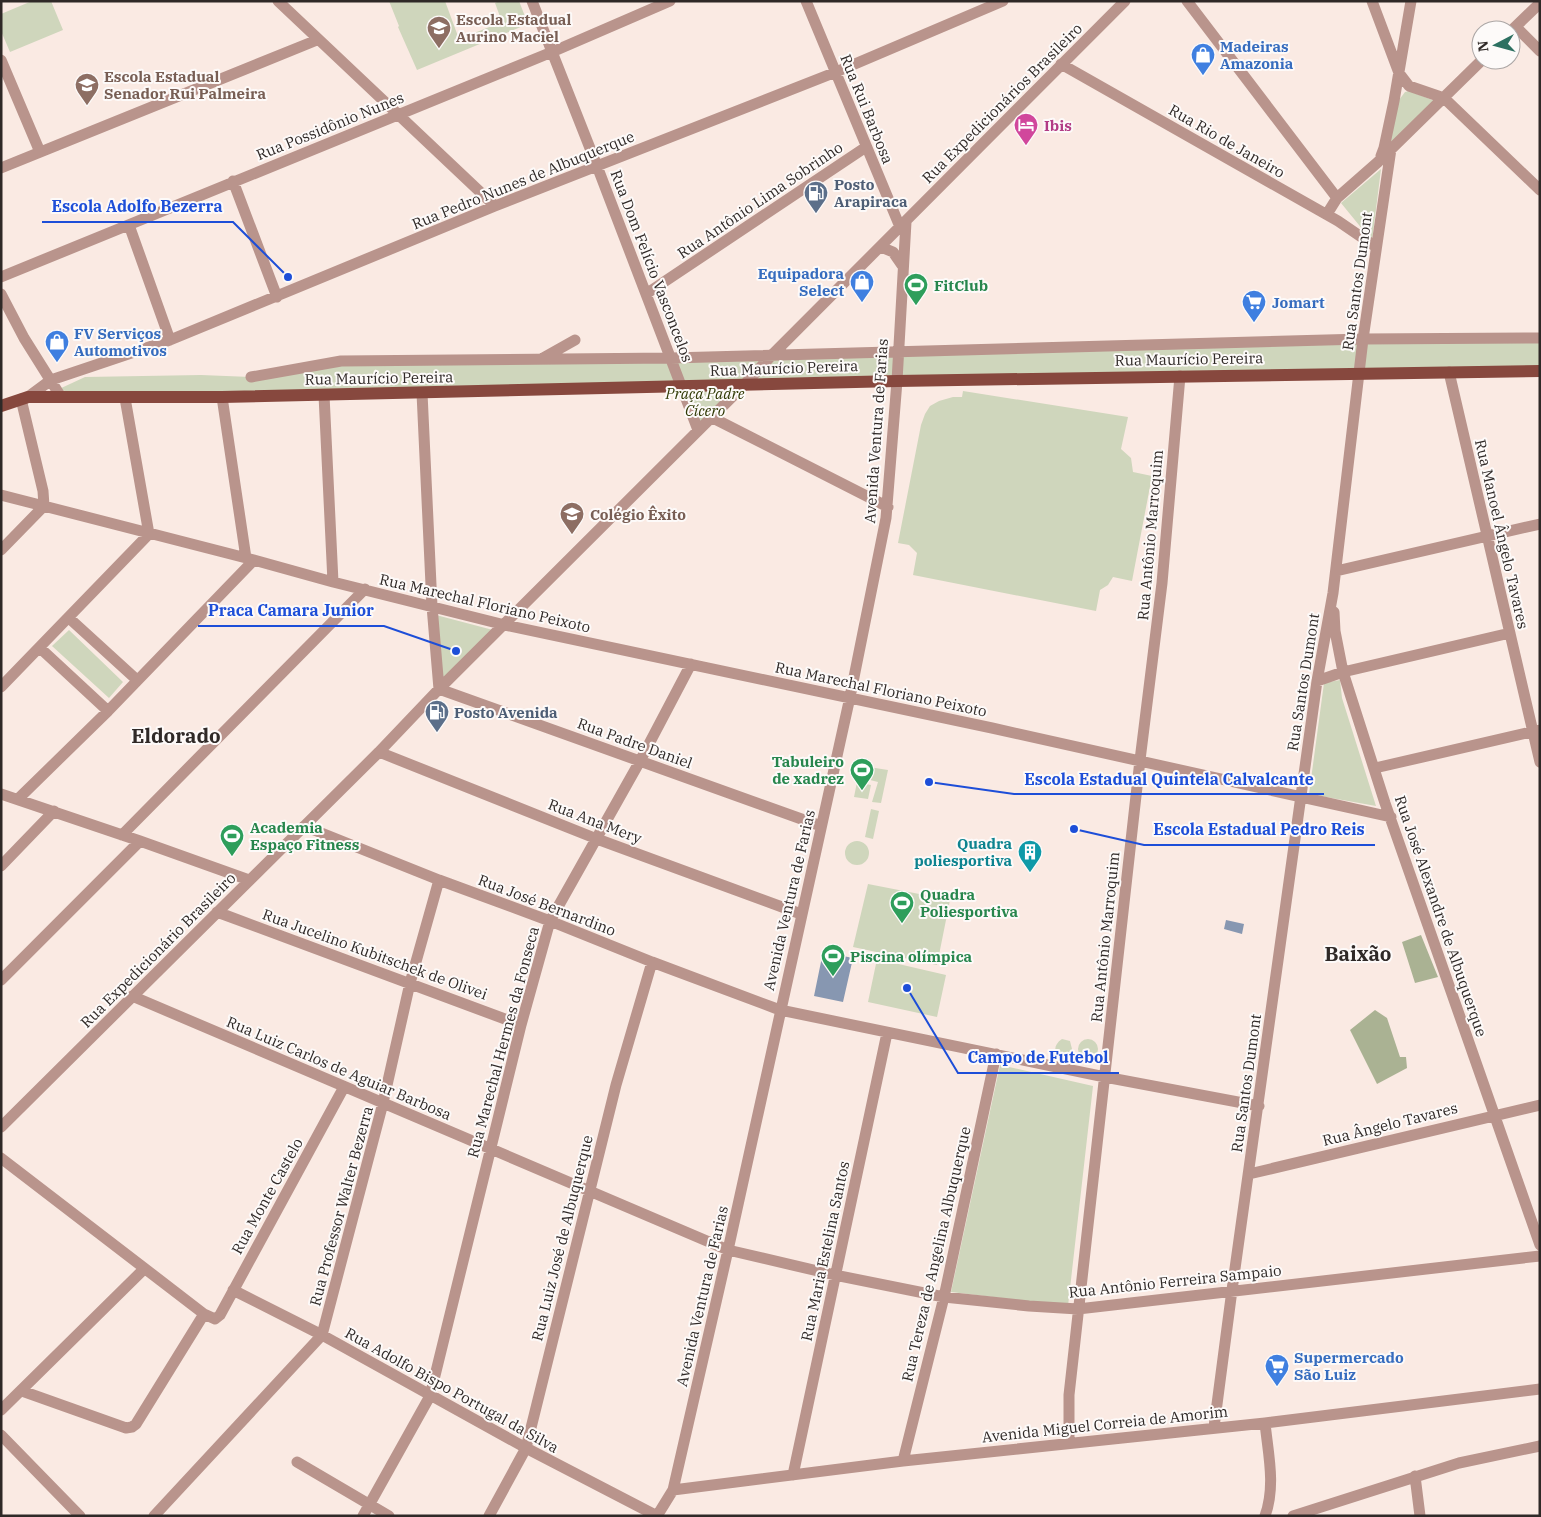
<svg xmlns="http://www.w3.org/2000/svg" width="1541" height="1517" viewBox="0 0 1541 1517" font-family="'IBM Plex Serif',serif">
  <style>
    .green { fill: #cfd6bc }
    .forest { fill: #aab293 }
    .water { fill: #8797b1 }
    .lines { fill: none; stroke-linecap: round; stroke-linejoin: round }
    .minor { stroke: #b9948c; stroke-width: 11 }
    .major { stroke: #87483e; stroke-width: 12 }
    .labels { text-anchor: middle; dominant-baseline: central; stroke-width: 4; stroke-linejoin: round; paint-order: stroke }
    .education-label { font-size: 15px; font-weight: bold; fill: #785e54; stroke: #fdfaf9; text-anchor: start }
    .shop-label { font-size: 15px; font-weight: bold; fill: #366cbe; stroke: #fdfaf9; text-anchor: start }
    .street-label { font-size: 15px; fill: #2f2927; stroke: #fdfaf9 }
    .hotel-label { font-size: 15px; font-weight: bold; fill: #b23c85; stroke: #fdfaf9; text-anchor: start }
    .service-label { font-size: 15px; font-weight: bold; fill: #4e5e75; stroke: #fdfaf9; text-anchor: start }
    .leisure-label { font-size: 15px; font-weight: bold; fill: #27864d; stroke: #fdfaf9; text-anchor: start }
    .park-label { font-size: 15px; font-style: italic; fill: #303904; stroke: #fdfaf9 }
    .culture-label { font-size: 15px; font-weight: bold; fill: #0d838f; stroke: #fdfaf9; text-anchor: end }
    .district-label { font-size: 20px; font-weight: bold; fill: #2f2927; stroke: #fdfaf9 }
    .leader { fill: none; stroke: #1d4ed8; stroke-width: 2 }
    .callout-dot { fill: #1d4ed8; stroke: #fdfaf9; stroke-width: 2 }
    .callout-label { font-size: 16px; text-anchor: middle; font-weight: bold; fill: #1d4ed8; stroke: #fdfaf9; stroke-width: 4; stroke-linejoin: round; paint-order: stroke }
  </style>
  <rect width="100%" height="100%" fill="#faeae3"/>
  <path class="green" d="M32,1H51L63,30L10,52L1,31V14Z
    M389,1H445L459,39L502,22L495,3L499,1H519L528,24L417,70L398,27L399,26Z
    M1409,91L1435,101L1385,153L1399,100L1405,92Z
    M1381,169L1372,241L1341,203Z
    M1540,338V371L744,385L698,430L682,387L125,398L57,390L85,377L201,375L251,377L341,361Z
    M963,391L1128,417L1121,449L1131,458L1133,472L1152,476L1132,581L1113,577L1108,585L1100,590L1096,611L913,575L917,553L909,545L898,543L921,425L925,414L930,406L939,401L953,397H962Z
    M436,615L493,630L443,681Z
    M69,630L123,682L109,698L52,646Z
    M1340,680L1342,698L1376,806L1309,794L1324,683Z
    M869,767L888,770L881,803L872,802L878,782L866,779Z
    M857,782L871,785L868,799L854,797Z
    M871,809L879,811L873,839L865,837Z
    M845 853a12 12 0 1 1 24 0a12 12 0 1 1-24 0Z
    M868,884L950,900L937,965L853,947Z
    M877,959L946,975L937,1017L868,1002Z
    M1078 1049a10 10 0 1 1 20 0a10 10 0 1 1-20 0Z
    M1062,1039L1070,1041L1073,1053L1067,1060C1054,1058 1051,1046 1062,1039Z
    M1000,1065L1093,1086L1068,1306L951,1292Z"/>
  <path class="forest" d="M1421,935L1438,977L1415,983L1402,942Z
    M1375,1010L1387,1018L1400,1057H1406L1407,1068L1377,1084L1350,1030Z"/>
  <path class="water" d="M1226,920L1244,924L1242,934L1224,929Z
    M823,952L853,958L843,1002L814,996Z"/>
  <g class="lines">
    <path class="minor" d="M278,1L495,206
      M532,1L597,166L698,430
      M806,1L900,227
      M1187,1L1337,198
      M1372,1L1399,73L1409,86L1444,98L1540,190
      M1516,27L1540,51
      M1511,31L1540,3
      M1,60L40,152
      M1061,64L1338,221L1376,247
      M1381,156L1384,148L1394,101L1411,1
      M1,168L317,40
      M233,181L277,297
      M1327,214L1337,198L1378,162L1482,60
      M129,225L170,340
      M881,247L893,252L902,265
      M1,277L552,52L670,1
      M1,294L24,338L61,397
      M646,294L866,147
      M543,358L575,340
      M1449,372L1540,762
      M251,377L341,361L671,358L1363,339L1540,338
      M422,393L432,606L439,689L821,826
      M324,395L333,582
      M28,397L51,380L170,340L495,206L836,72L1003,1
      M222,397L246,558
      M21,399L43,491L44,506
      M711,417L888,507
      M1,495L254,560L333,582L505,625L992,728L1391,817
      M1,550L44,506
      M1336,571L1540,524
      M1334,612L1335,631L1343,672L1385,803L1540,1245
      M69,618L137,680
      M40,648L108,711
      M1317,681L1343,672L1510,633
      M1,687L149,534L125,398
      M379,752L597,839L801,914
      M1375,768L1540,730
      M1,794L140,841L249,880
      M18,799L108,711L254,560
      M304,826L439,880L550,921L652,962L780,1010L1105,1077L1259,1106
      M122,835L365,589
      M1,866L54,811
      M217,912L521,1025
      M1,980L140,841
      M132,996L728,1250L835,1275L944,1297L1029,1306L1078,1309L1540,1256
      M1,1127L379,752L439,689L744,385L772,355L1125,1
      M1,1158L204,1314L215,1319L220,1315L344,1087
      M1249,1174L1540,1105
      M233,1290L322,1335L526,1448L657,1516
      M22,1391L126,1428L132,1427L136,1424L204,1314
      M1,1410L144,1269
      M1265,1423C1268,1453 1276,1486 1265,1516
      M1214,1427L1232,1290L1317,681L1333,593L1363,339L1391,149
      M1,1435L80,1516
      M1069,1442V1395L1140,760L1162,583L1180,376
      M903,1461L944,1297L996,1054
      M297,1462L389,1516
      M793,1475L887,1033
      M1415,1476L1420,1516
      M673,1490L903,1461L1265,1423L1540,1389
      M154,1516L322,1335L383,1103L410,983L439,880
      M363,1516L430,1396L521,1025L550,921L640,761L691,664
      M489,1516L526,1448L616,1085L652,962
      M657,1516L673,1490L728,1250L850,697L886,518L897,381L906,222
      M1293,1516L1459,1463L1540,1446"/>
    <path class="major" d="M1,406L28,397H222L897,381L1540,371"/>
  </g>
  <defs>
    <symbol id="school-pin" viewBox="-11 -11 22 30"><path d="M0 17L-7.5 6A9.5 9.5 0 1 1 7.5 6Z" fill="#8d6e63" stroke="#fdfaf9"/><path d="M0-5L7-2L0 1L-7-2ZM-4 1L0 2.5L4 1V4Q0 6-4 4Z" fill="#fff"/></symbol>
    <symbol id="shop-pin" viewBox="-11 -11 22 30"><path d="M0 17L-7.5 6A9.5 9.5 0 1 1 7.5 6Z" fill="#3f7fe0" stroke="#fdfaf9"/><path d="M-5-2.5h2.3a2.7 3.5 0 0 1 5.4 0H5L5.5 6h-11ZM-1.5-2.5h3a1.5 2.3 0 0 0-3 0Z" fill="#fff"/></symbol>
    <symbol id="hotel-pin" viewBox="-11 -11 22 30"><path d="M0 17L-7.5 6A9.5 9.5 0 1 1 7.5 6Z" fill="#d1479c" stroke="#fdfaf9"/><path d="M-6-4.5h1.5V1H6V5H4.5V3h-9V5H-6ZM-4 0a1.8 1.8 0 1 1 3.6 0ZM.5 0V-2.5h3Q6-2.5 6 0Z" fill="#fff"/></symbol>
    <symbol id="fuel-pin" viewBox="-11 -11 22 30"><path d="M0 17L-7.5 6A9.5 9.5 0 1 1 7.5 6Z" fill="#5c6f8a" stroke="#fdfaf9"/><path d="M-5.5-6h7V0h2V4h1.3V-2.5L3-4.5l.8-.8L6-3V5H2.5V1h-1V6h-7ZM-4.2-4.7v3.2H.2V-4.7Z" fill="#fff"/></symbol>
    <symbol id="stadium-pin" viewBox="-11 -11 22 30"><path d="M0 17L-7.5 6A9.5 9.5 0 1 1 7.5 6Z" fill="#2e9e5b" stroke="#fdfaf9"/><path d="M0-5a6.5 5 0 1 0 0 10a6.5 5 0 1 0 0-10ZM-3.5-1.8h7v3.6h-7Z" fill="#fff"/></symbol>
    <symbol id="supermarket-pin" viewBox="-11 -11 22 30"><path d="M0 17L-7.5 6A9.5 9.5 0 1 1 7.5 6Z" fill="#3f7fe0" stroke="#fdfaf9"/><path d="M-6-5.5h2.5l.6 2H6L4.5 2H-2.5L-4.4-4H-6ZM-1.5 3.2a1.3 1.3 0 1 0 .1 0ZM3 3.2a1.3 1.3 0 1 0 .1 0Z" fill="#fff"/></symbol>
    <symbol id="building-pin" viewBox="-11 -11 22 30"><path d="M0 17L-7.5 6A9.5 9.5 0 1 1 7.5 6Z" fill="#0f9aa8" stroke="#fdfaf9"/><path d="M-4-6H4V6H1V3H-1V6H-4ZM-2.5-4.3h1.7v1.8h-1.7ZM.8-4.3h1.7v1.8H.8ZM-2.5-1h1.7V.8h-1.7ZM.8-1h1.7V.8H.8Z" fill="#fff"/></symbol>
  </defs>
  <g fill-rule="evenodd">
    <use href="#school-pin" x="425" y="14" width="28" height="38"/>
    <use href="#shop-pin" x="1189" y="41" width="28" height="38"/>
    <use href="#school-pin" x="73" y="71" width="28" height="38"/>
    <use href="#hotel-pin" x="1012" y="111" width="28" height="38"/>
    <use href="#fuel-pin" x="802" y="179" width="28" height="38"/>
    <use href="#shop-pin" x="848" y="268" width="28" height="38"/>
    <use href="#stadium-pin" x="902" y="271" width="28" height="38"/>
    <use href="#supermarket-pin" x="1240" y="288" width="28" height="38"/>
    <use href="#shop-pin" x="43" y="328" width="28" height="38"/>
    <use href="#school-pin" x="558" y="500" width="28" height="38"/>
    <use href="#fuel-pin" x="423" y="698" width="28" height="38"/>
    <use href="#stadium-pin" x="848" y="756" width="28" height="38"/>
    <use href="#stadium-pin" x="218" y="822" width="28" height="38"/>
    <use href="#building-pin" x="1016" y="838" width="28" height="38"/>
    <use href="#stadium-pin" x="888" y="889" width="28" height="38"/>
    <use href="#stadium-pin" x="819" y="942" width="28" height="38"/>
    <use href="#supermarket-pin" x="1263" y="1352" width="28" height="38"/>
  </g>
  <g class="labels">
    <g class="education-label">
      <text x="456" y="19">Escola Estadual<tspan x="456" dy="17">Aurino Maciel</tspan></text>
      <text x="104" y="76">Escola Estadual<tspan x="104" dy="17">Senador Rui Palmeira</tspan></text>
      <text x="590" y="514">Colégio Êxito</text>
    </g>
    <g class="shop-label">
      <text x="1220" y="46">Madeiras<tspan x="1220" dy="17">Amazonia</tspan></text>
      <text x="844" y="273" text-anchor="end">Equipadora<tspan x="844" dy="17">Select</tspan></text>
      <text x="1272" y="302">Jomart</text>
      <text x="74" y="333">FV Serviços<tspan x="74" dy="17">Automotivos</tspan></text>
      <text x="1294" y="1357">Supermercado<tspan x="1294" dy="17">São Luiz</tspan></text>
    </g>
    <g class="street-label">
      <text transform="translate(1002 103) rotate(-45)">Rua Expedicionários Brasileiro</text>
      <text transform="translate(867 109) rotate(68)">Rua Rui Barbosa</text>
      <text transform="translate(330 126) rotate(-22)">Rua Possidônio Nunes</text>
      <text transform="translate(1227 141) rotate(30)">Rua Rio de Janeiro</text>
      <text transform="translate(523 180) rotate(-22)">Rua Pedro Nunes de Albuquerque</text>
      <text transform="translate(760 200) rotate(-34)">Rua Antônio Lima Sobrinho</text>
      <text transform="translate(652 266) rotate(69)">Rua Dom Felício Vasconcelos</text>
      <text transform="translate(1357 281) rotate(-82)">Rua Santos Dumont</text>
      <text transform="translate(1189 359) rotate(-1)">Rua Maurício Pereira</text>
      <text transform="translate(784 368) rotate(-2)">Rua Maurício Pereira</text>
      <text transform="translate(379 378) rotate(-1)">Rua Maurício Pereira</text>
      <text transform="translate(876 431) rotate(-86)">Avenida Ventura de Farias</text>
      <text transform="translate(1502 534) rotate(77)">Rua Manoel Ângelo Tavares</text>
      <text transform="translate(1150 535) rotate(-85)">Rua Antônio Marroquim</text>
      <text transform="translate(485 603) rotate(13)">Rua Marechal Floriano Peixoto</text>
      <text transform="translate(1303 682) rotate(-81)">Rua Santos Dumont</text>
      <text transform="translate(881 689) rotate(12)">Rua Marechal Floriano Peixoto</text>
      <text transform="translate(635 743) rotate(20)">Rua Padre Daniel</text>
      <text transform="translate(595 821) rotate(21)">Rua Ana Mery</text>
      <text transform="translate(789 900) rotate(-77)">Avenida Ventura de Farias</text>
      <text transform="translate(547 905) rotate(21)">Rua José Bernardino</text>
      <text transform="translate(1441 916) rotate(71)">Rua José Alexandre de Albuquerque</text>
      <text transform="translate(1105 937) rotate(-84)">Rua Antônio Marroquim</text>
      <text transform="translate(158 950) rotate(-45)">Rua Expedicionário Brasileiro</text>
      <text transform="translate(375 954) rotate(20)">Rua Jucelino Kubitschek de Olivei</text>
      <text transform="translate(503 1042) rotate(-75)">Rua Marechal Hermes da Fonseca</text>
      <text transform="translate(339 1068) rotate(23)">Rua Luiz Carlos de Aguiar Barbosa</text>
      <text transform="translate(1246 1083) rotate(-82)">Rua Santos Dumont</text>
      <text transform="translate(1390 1124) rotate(-14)">Rua Ângelo Tavares</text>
      <text transform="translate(267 1196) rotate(-61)">Rua Monte Castelo</text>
      <text transform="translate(341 1206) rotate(-75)">Rua Professor Walter Bezerra</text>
      <text transform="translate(562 1238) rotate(-76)">Rua Luiz José de Albuquerque</text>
      <text transform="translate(825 1251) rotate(-78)">Rua Maria Estelina Santos</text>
      <text transform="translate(936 1254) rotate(-77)">Rua Tereza de Angelina Albuquerque</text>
      <text transform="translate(1175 1281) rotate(-6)">Rua Antônio Ferreira Sampaio</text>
      <text transform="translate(702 1296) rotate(-77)">Avenida Ventura de Farias</text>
      <text transform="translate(452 1390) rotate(29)">Rua Adolfo Bispo Portugal da Silva</text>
      <text transform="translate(1105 1424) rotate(-6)">Avenida Miguel Correia de Amorim</text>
    </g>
    <g class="hotel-label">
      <text x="1044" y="125">Ibis</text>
    </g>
    <g class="service-label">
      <text x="834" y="184">Posto<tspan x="834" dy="17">Arapiraca</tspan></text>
      <text x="454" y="712">Posto Avenida</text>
    </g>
    <g class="leisure-label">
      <text x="934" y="285">FitClub</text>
      <text x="844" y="761" text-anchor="end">Tabuleiro<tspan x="844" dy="17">de xadrez</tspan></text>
      <text x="250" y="827">Academia<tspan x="250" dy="17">Espaço Fitness</tspan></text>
      <text x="920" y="894">Quadra<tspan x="920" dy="17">Poliesportiva</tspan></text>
      <text x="850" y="956">Piscina olímpica</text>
    </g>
    <g class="park-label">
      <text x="705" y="393">Praça Padre<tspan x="705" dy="17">Cícero</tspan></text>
    </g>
    <g class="culture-label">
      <text x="1012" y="843">Quadra<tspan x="1012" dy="17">poliesportiva</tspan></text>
    </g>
    <g class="district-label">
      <text x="176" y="735">Eldorado</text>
      <text x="1358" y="953">Baixão</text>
    </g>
  </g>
  <path class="leader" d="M288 277L233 222H42M456 651L384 626H198M929 782L1014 794H1324M1074 829L1144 845H1375M907 988L958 1073H1119"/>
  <g class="callout-dot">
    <circle cx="288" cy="277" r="5"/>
    <circle cx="456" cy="651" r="5"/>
    <circle cx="929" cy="782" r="5"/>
    <circle cx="1074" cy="829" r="5"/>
    <circle cx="907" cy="988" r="5"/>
  </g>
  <g class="callout-label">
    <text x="137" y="212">Escola Adolfo Bezerra</text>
    <text x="291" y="616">Praca Camara Junior</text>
    <text x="1169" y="785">Escola Estadual Quintela Calvalcante</text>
    <text x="1259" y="835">Escola Estadual Pedro Reis</text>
    <text x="1038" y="1063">Campo de Futebol</text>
  </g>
  <rect width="1541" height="1517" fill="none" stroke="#2f2927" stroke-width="5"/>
  <g transform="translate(1496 45) rotate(264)"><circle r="24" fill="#fdfaf9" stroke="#aba6a5"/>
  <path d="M0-4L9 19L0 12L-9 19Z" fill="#2d7061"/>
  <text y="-8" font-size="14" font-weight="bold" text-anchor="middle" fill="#2f2927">N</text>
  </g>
</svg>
